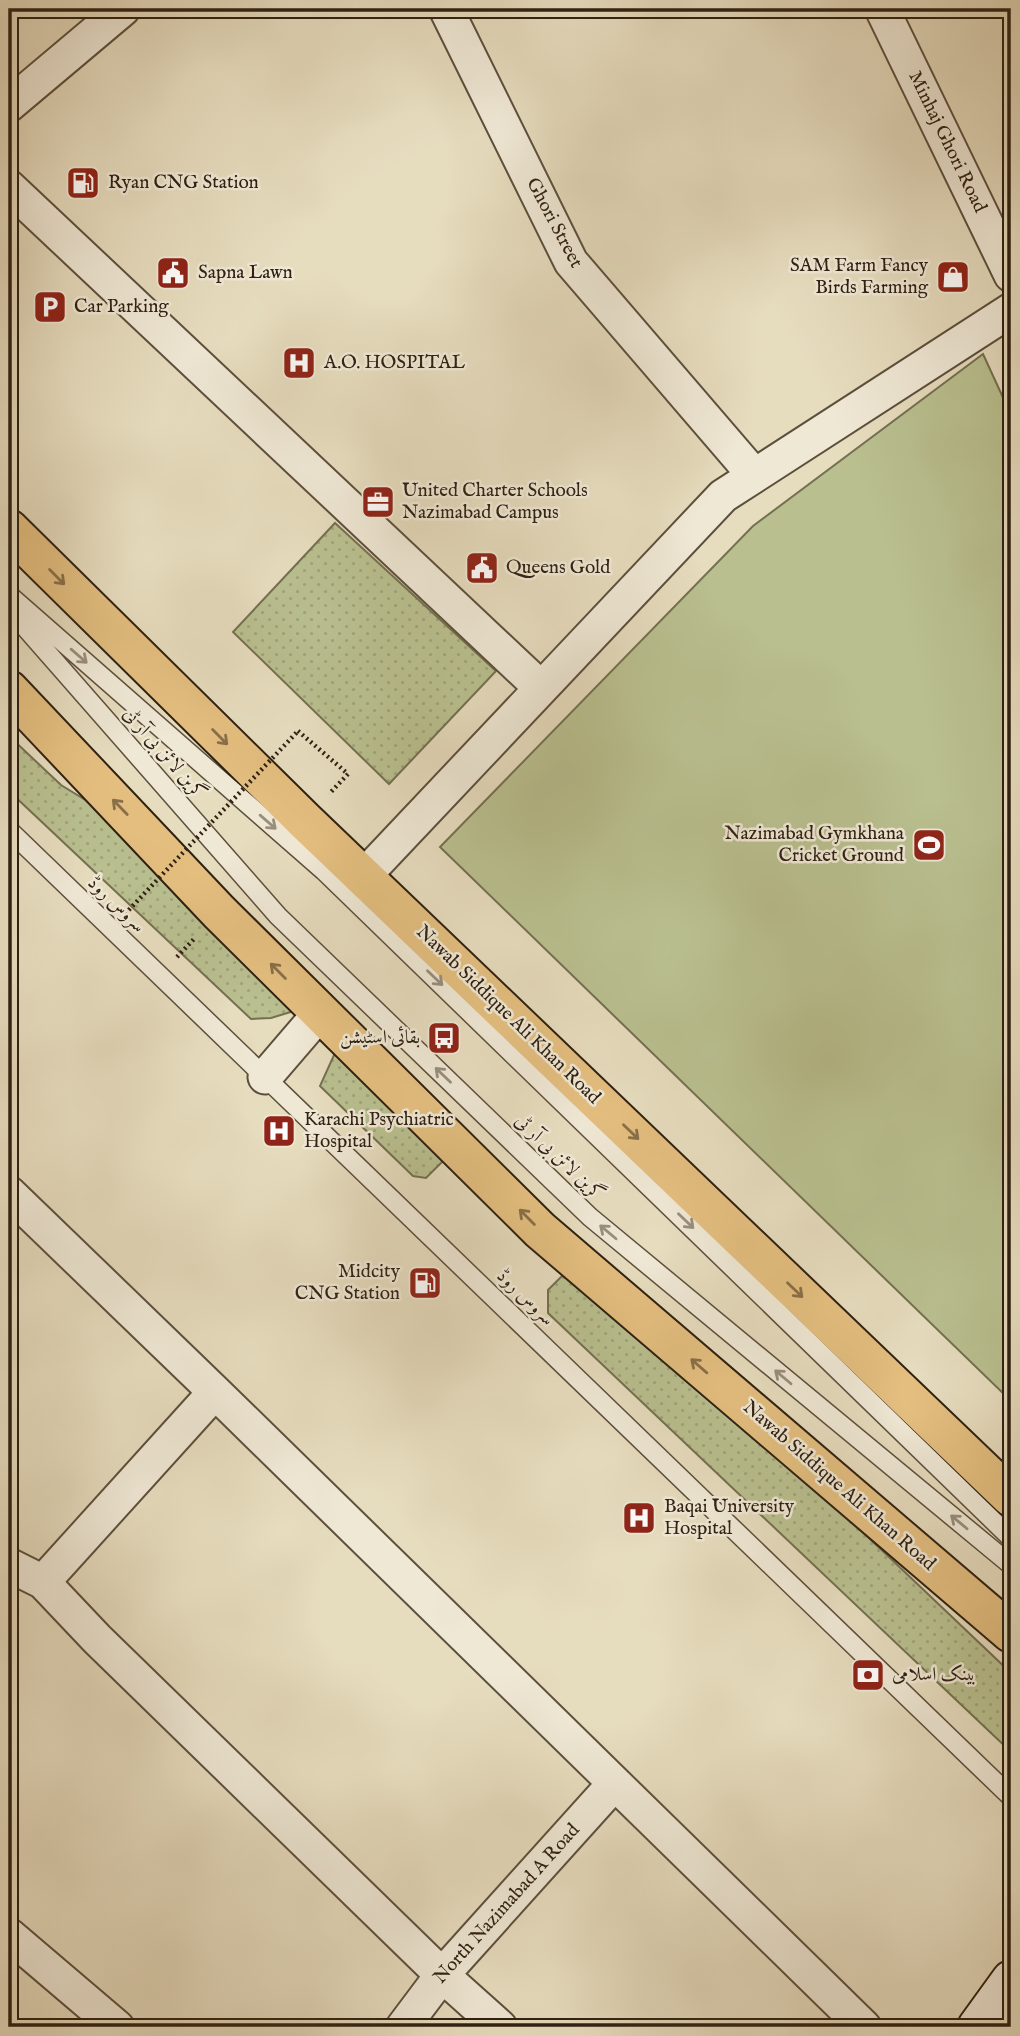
<svg xmlns="http://www.w3.org/2000/svg" width="1020" height="2036" viewBox="0 0 1020 2036" font-family="'IM FELL English',Amiri,serif">
  <style>
    .grass { fill: url(#grass-dots); stroke: #747050; stroke-width: 2 }
    .park { fill: #b9bf8f; stroke: #747050; stroke-width: 2 }
    .lines { fill: none; stroke-linecap: round; stroke-linejoin: round }
    .lane-casing { stroke: #5d4f3d; stroke-width: 21 }
    .street-casing { stroke: #5d4f3d; stroke-width: 37 }
    .secondary-casing { stroke: #2f2012; stroke-width: 42 }
    .primary-casing { stroke: #2f2012; stroke-width: 42 }
    .path { stroke: #2f2012; stroke-width: 4.5; stroke-dasharray: 2 3.5; stroke-linecap: butt }
    .lane { stroke: #efe8d5; stroke-width: 18 }
    .street { stroke: #efe8d5; stroke-width: 33 }
    .secondary { stroke: #efe8d5; stroke-width: 38 }
    .primary { stroke: #e3be7f; stroke-width: 38 }
    .path-bridge { stroke: #2f2012; stroke-width: 4.5; stroke-dasharray: 2 3.5; stroke-linecap: butt }
    .oneway { stroke: #896f48 }
    .oneway2 { stroke: #998e7d }
    .labels { text-anchor: middle; dominant-baseline: central; stroke-width: 5; stroke-linejoin: round; paint-order: stroke }
    .street-label { font-size: 19px; fill: #2f2012; stroke: #efe8d5 }
    .poi-label { font-size: 19px; fill: #2f2012; stroke: #efe8d5; text-anchor: start }
  </style>
  <defs>
    <pattern id="grass-dots" width="8" height="8" patternUnits="userSpaceOnUse" patternTransform="scale(1.75)"><rect width="8" height="8" fill="#b9bf8f"/><path d="M2 2h.1M6 6h.1" fill="none" stroke="#9fa47a" stroke-width="1.8" stroke-linecap="round"/></pattern>
  </defs>
  <rect width="100%" height="100%" fill="#e6dcbe"/>
  <filter id="stains"><feTurbulence type="fractalNoise" baseFrequency=".00286" numOctaves="4"/><feColorMatrix values="0 0 0 0 .2 0 0 0 0 .09 0 0 0 0 .02 0 0 0 .5 -.17"/></filter>
  <radialGradient id="worn" r=".72"><stop offset=".6" stop-color="#630" stop-opacity="0"/><stop offset="1" stop-color="#630" stop-opacity=".3"/></radialGradient>
  <path class="grass" d="M335,523L496,671L389,784L233,632Z
    M9,736L61,785L118,820L294,1011L271,1018L251,1019L9,791Z
    M351,1037L461,1143L426,1178L413,1176L320,1086L334,1055Z
    M568,1270H587L1011,1673V1752L548,1313V1290Z"/>
  <path class="park" d="M983,354L1011,415V1401L440,847L753,526Z"/>
  <g class="lines">
    <defs>
      <path id="lane" d="M9,595L324,871L1011,1538
        M9,609L278,916L590,1217L1011,1565
        M9,830L1011,1797"/>
      <path id="street" d="M446,9L571,262L754,475
        M882,9L1011,275
        M9,105L123,9
        M9,187L541,688
        M364,876L723,496L1011,310
        M265,1077L320,1013
        M9,1193L215,1392L864,2027
        M9,1565L43,1582L97,1639L442,1975L500,2027
        M43,1582L215,1392
        M9,1935L117,2027
        M403,2027L442,1975L614,1784"/>
      <path id="secondary" d="M977,2027L1011,1980"/>
      <path id="primary" d="M9,529L304,820L1011,1497
        M9,690L219,912L540,1230L1011,1633"/>
    </defs>
    <use href="#lane" class="lane-casing"/>
    <use href="#street" class="street-casing"/>
    <use href="#secondary" class="secondary-casing"/>
    <use href="#primary" class="primary-casing"/>
    <path class="path" d="M298,731L348,774L329,794
      M177,957L195,938"/>
    <use href="#lane" class="lane"/>
    <use href="#street" class="street"/>
    <use href="#secondary" class="secondary"/>
    <use href="#primary" class="primary"/>
    <path class="path-bridge" d="M125,914L298,731"/>
  </g>
  <defs><path id="oneway-shaft" d="M-6 0H5M1.5-3L5.5 0L1.5 3" fill="none" stroke-width="1.6" stroke-linecap="round" stroke-linejoin="round" transform="scale(1.75)"/></defs>
  <g class="oneway">
    <use href="#oneway-shaft" transform="translate(57 577) rotate(45)"/>
    <use href="#oneway-shaft" transform="translate(220 737) rotate(45)"/>
    <use href="#oneway-shaft" transform="translate(120 807) rotate(-134)"/>
    <use href="#oneway-shaft" transform="translate(278 971) rotate(-135)"/>
    <use href="#oneway-shaft" transform="translate(631 1132) rotate(44)"/>
    <use href="#oneway-shaft" transform="translate(527 1217) rotate(-135)"/>
    <use href="#oneway-shaft" transform="translate(795 1290) rotate(44)"/>
    <use href="#oneway-shaft" transform="translate(699 1366) rotate(-139)"/>
  </g>
  <g class="oneway2">
    <use href="#oneway-shaft" transform="translate(79 656) rotate(41)"/>
    <use href="#oneway-shaft" transform="translate(268 822) rotate(41)"/>
    <use href="#oneway-shaft" transform="translate(435 978) rotate(44)"/>
    <use href="#oneway-shaft" transform="translate(443 1075) rotate(-136)"/>
    <use href="#oneway-shaft" transform="translate(686 1221) rotate(44)"/>
    <use href="#oneway-shaft" transform="translate(608 1232) rotate(-140)"/>
    <use href="#oneway-shaft" transform="translate(783 1377) rotate(-140)"/>
    <use href="#oneway-shaft" transform="translate(959 1522) rotate(-140)"/>
  </g>
  <defs>
    <symbol id="fuel-square" viewBox="-11 -11 22 22"><rect x="-9" y="-9" width="18" height="18" rx="4" fill="#8f2418" stroke="#efe8d5"/><path d="M-5.5-6h7V0h2V4h1.3V-2.5L3-4.5l.8-.8L6-3V5H2.5V1h-1V6h-7ZM-4.2-4.7v3.2H.2V-4.7Z" fill="#fff"/></symbol>
    <symbol id="civic-square" viewBox="-11 -11 22 22"><rect x="-9" y="-9" width="18" height="18" rx="4" fill="#8f2418" stroke="#efe8d5"/><path d="M-.6-6.5H3V-4.5H.6V-3L4-1V1h2V6H-6V1h2V-1L-.6-3ZM-1.2 2.5V6h2.4V2.5Z" fill="#fff"/></symbol>
    <symbol id="shop-square" viewBox="-11 -11 22 22"><rect x="-9" y="-9" width="18" height="18" rx="4" fill="#8f2418" stroke="#efe8d5"/><path d="M-5-2.5h2.3a2.7 3.5 0 0 1 5.4 0H5L5.5 6h-11ZM-1.5-2.5h3a1.5 2.3 0 0 0-3 0Z" fill="#fff"/></symbol>
    <symbol id="parking-square" viewBox="-11 -11 22 22"><rect x="-9" y="-9" width="18" height="18" rx="4" fill="#8f2418" stroke="#efe8d5"/><path d="M-3.5-5.5H1a3.5 3.5 0 0 1 0 7H-1V5.5H-3.5ZM-1-3.4V-.6H.8a1.4 1.4 0 0 0 0-2.8Z" fill="#fff"/></symbol>
    <symbol id="hospital-square" viewBox="-11 -11 22 22"><rect x="-9" y="-9" width="18" height="18" rx="4" fill="#8f2418" stroke="#efe8d5"/><path d="M-5-5h3v3.5h4V-5h3V5h-3V1.5h-4V5h-3Z" fill="#fff"/></symbol>
    <symbol id="office-square" viewBox="-11 -11 22 22"><rect x="-9" y="-9" width="18" height="18" rx="4" fill="#8f2418" stroke="#efe8d5"/><path d="M-6-3h4V-5.5h4V-3h4V5H-6ZM-1-4.5V-3h2v-1.5ZM-6 0V1H6V0Z" fill="#fff"/></symbol>
    <symbol id="stadium-square" viewBox="-11 -11 22 22"><rect x="-9" y="-9" width="18" height="18" rx="4" fill="#8f2418" stroke="#efe8d5"/><path d="M0-5a6.5 5 0 1 0 0 10a6.5 5 0 1 0 0-10ZM-3.5-1.8h7v3.6h-7Z" fill="#fff"/></symbol>
    <symbol id="bus-square" viewBox="-11 -11 22 22"><rect x="-9" y="-9" width="18" height="18" rx="4" fill="#8f2418" stroke="#efe8d5"/><path d="M-5-6H5V4H4V6H2V4H-2V6H-4V4H-5ZM-3.5-4V0h7V-4ZM-3.5 1.2v1.5H-2V1.2ZM2 1.2v1.5H3.5V1.2Z" fill="#fff"/></symbol>
    <symbol id="bank-square" viewBox="-11 -11 22 22"><rect x="-9" y="-9" width="18" height="18" rx="4" fill="#8f2418" stroke="#efe8d5"/><path d="M-6-4H6V4H-6ZM0-2.3a2.3 2.3 0 1 0 0 4.6a2.3 2.3 0 1 0 0-4.6Z" fill="#fff"/></symbol>
  </defs>
  <g fill-rule="evenodd">
    <use href="#fuel-square" x="64" y="164" width="38" height="38"/>
    <use href="#civic-square" x="154" y="254" width="38" height="38"/>
    <use href="#shop-square" x="934" y="258" width="38" height="38"/>
    <use href="#parking-square" x="31" y="288" width="38" height="38"/>
    <use href="#hospital-square" x="280" y="344" width="38" height="38"/>
    <use href="#office-square" x="359" y="483" width="38" height="38"/>
    <use href="#civic-square" x="463" y="549" width="38" height="38"/>
    <use href="#stadium-square" x="910" y="826" width="38" height="38"/>
    <use href="#bus-square" x="425" y="1019" width="38" height="38"/>
    <use href="#hospital-square" x="260" y="1112" width="38" height="38"/>
    <use href="#fuel-square" x="406" y="1264" width="38" height="38"/>
    <use href="#hospital-square" x="620" y="1499" width="38" height="38"/>
    <use href="#bank-square" x="849" y="1656" width="38" height="38"/>
  </g>
  <g class="labels">
    <g class="street-label">
      <text transform="translate(947 142) rotate(64)">Minhaj Ghori Road</text>
      <text transform="translate(554 223) rotate(62)">Ghori Street</text>
      <text transform="translate(164 754) rotate(49)">گرین لائن بی آر ٹی</text>
      <text transform="translate(116 905) rotate(44)">سروس روڈ</text>
      <text transform="translate(508 1015) rotate(44)">Nawab Siddique Ali Khan Road</text>
      <text transform="translate(559 1158) rotate(44)">گرین لائن بی آر ٹی</text>
      <text transform="translate(525 1298) rotate(44)">سروس روڈ</text>
      <text transform="translate(839 1486) rotate(41)">Nawab Siddique Ali Khan Road</text>
      <text transform="translate(507 1904) rotate(-48)">North Nazimabad A Road</text>
    </g>
    <g class="poi-label">
      <text x="108" y="183">Ryan CNG Station</text>
      <text x="928" y="266" text-anchor="end">SAM Farm Fancy<tspan x="928" dy="22">Birds Farming</tspan></text>
      <text x="198" y="273">Sapna Lawn</text>
      <text x="74" y="307">Car Parking</text>
      <text x="324" y="363">A.O. HOSPITAL</text>
      <text x="402" y="491">United Charter Schools<tspan x="402" dy="22">Nazimabad Campus</tspan></text>
      <text x="506" y="568">Queens Gold</text>
      <text x="904" y="834" text-anchor="end">Nazimabad Gymkhana<tspan x="904" dy="22">Cricket Ground</tspan></text>
      <text x="420" y="1038" text-anchor="end">بقائی اسٹیشن</text>
      <text x="304" y="1120">Karachi Psychiatric<tspan x="304" dy="22">Hospital</tspan></text>
      <text x="400" y="1272" text-anchor="end">Midcity<tspan x="400" dy="22">CNG Station</tspan></text>
      <text x="664" y="1507">Baqai University<tspan x="664" dy="22">Hospital</tspan></text>
      <text x="892" y="1675">بینک اسلامی</text>
    </g>
  </g>
  <rect width="1020" height="2036" fill="none" stroke="#e6dcbe" stroke-width="35"/>
  <rect x="10" y="10" width="999" height="2015" fill="none" stroke="#2f2012" stroke-width="3.5"/>
  <rect x="18" y="18" width="985" height="2001" fill="none" stroke="#2f2012" stroke-width="2"/>
  <rect width="100%" height="100%" filter="url(#stains)"/>
  <rect width="100%" height="100%" fill="url(#worn)"/>
</svg>
